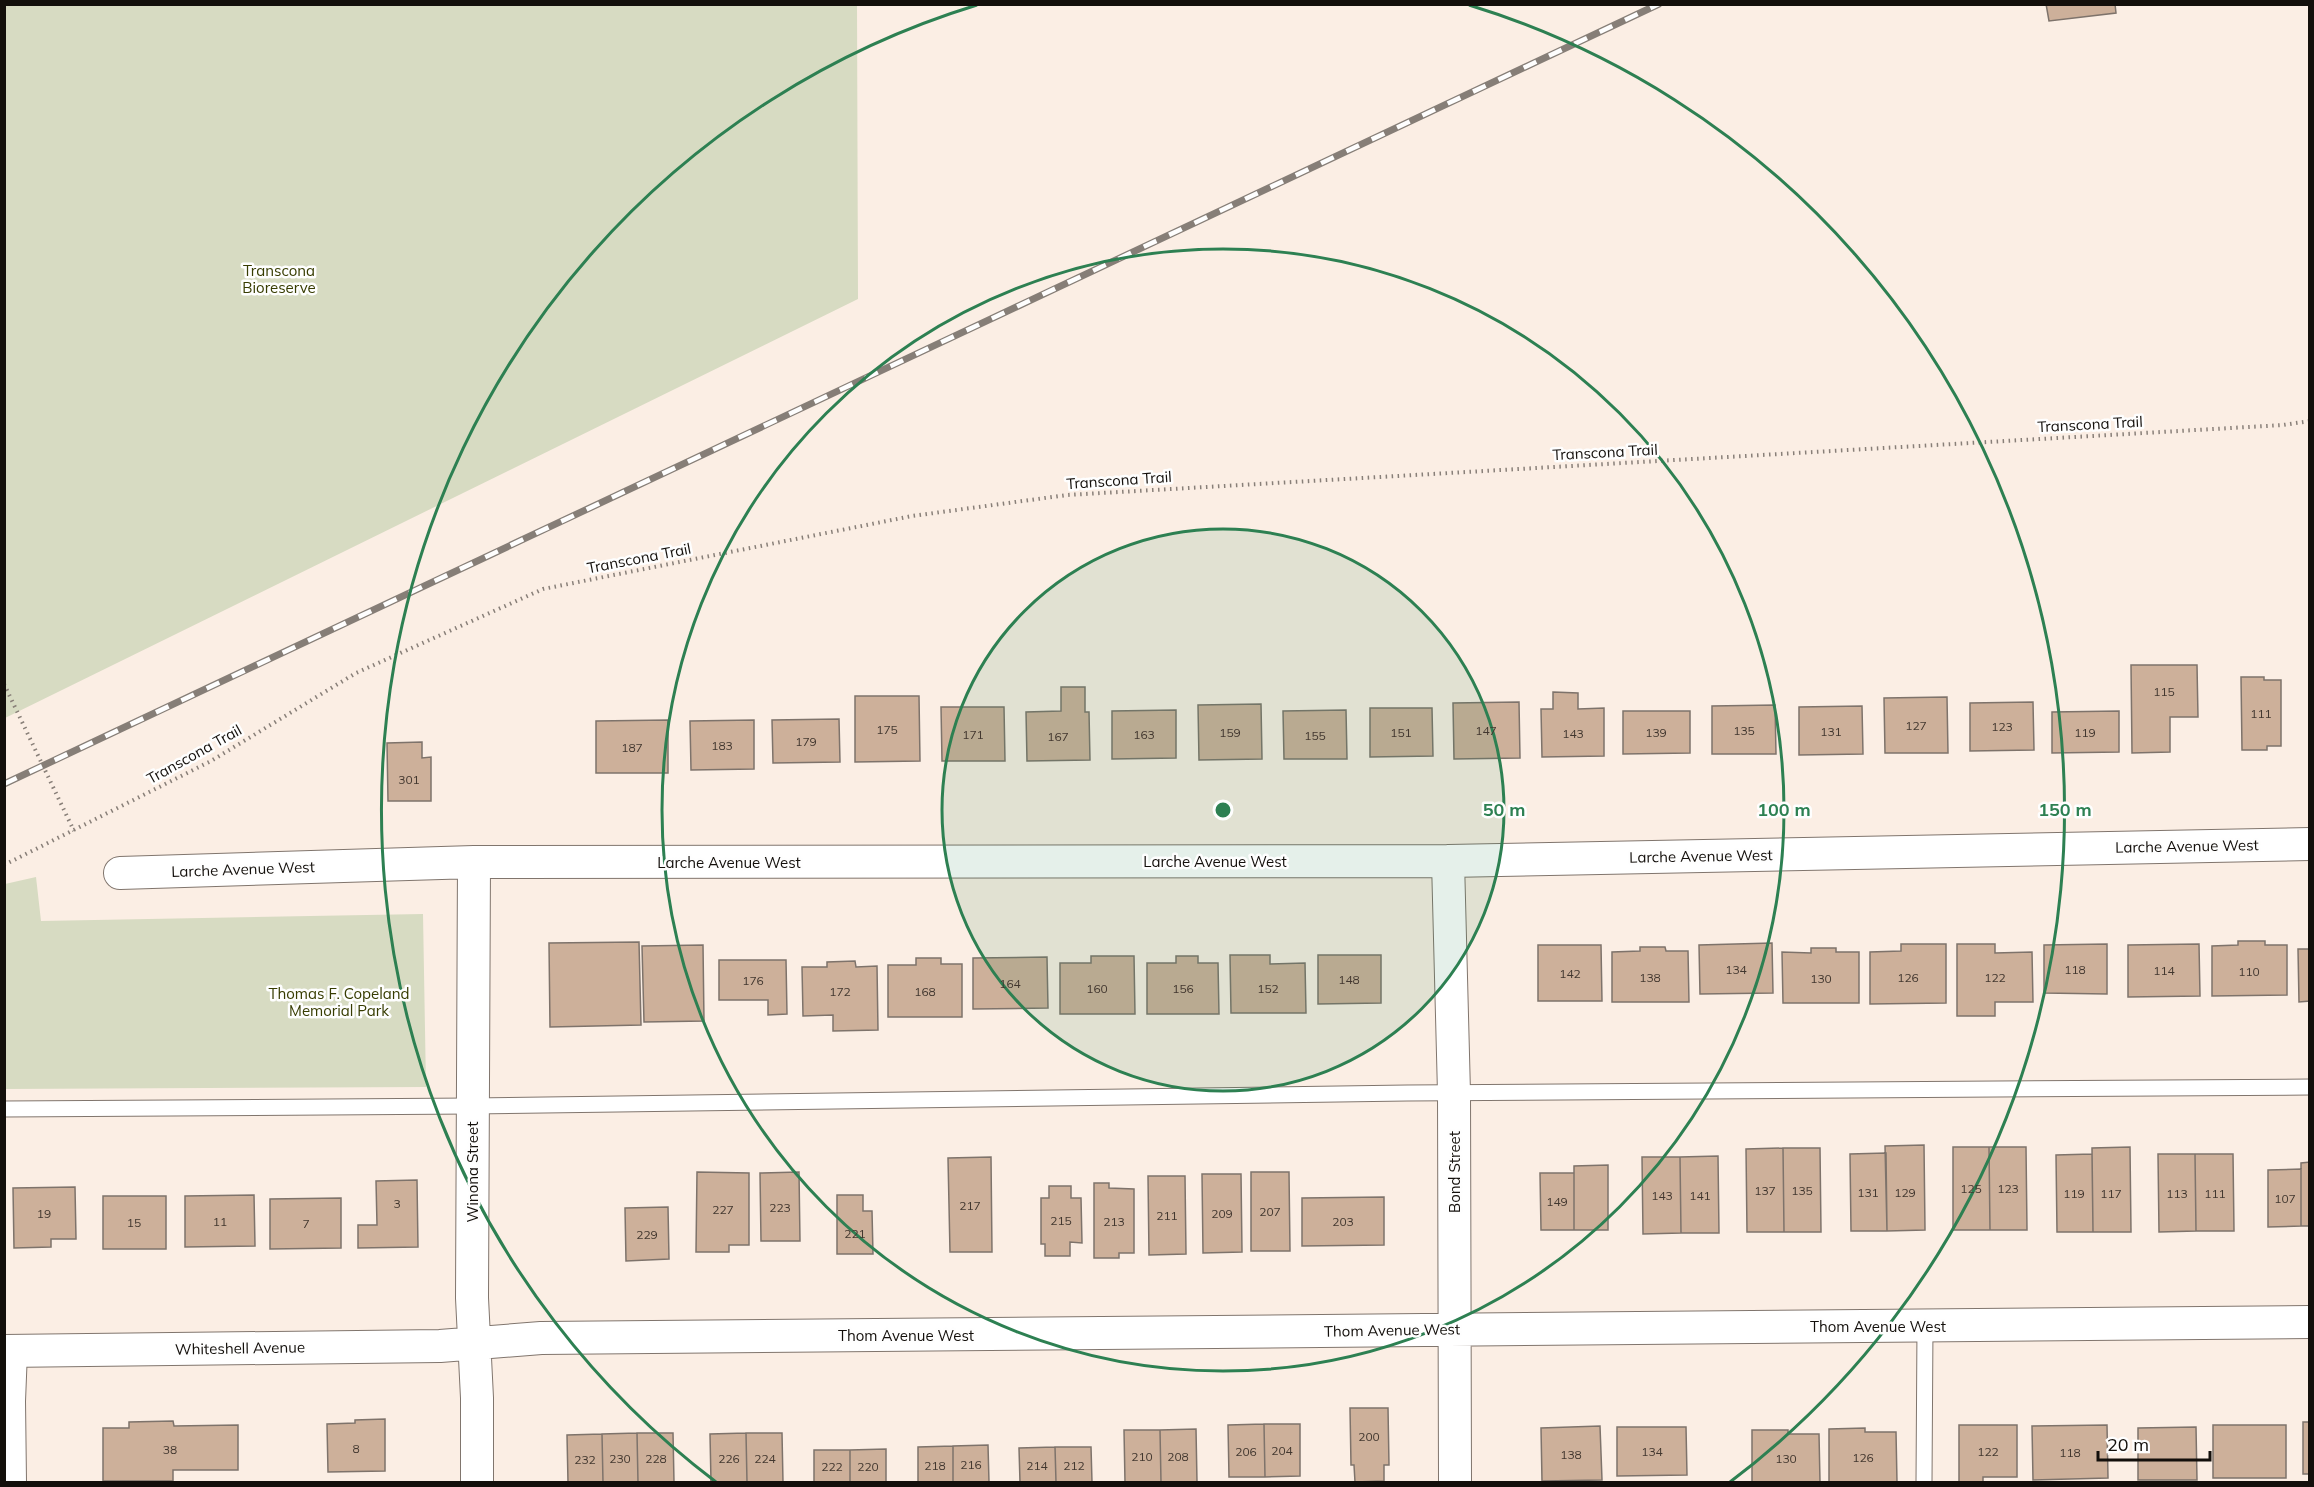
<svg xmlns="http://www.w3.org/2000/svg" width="2314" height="1487" viewBox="0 0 2314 1487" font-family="Mulish,sans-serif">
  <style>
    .green { fill: #d7dbc2 }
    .building { fill: #cdb09a; stroke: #7e736b; stroke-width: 1.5 }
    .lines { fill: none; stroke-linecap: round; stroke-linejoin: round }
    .service-casing { stroke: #80756d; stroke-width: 17 }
    .minor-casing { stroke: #80756d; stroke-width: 34 }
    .path { stroke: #887f78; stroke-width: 4; stroke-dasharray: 1.5 4.5; stroke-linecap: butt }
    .service { stroke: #fff; stroke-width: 15 }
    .minor { stroke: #fff; stroke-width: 32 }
    .rail-casing { stroke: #867e77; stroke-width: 7 }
    .rail { stroke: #fefefe; stroke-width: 4.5; stroke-dasharray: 14; stroke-linecap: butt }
    .ring { fill: none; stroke: #2d8052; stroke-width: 3 }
    .labels { text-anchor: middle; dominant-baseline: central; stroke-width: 5; stroke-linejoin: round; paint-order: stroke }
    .number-label { font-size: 12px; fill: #42372f }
    .park-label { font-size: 15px; fill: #373c01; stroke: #fefefe }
    .street-label { font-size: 15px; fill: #130f0b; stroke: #fefefe }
    .centre { fill: #2d8052; stroke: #fefefe; stroke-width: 3 }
    .ring-label { font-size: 18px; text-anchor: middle; font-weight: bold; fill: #2d8052; stroke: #fefefe; stroke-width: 5; stroke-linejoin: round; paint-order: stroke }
  </style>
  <rect width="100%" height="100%" fill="#fbeee4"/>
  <path class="green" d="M5,4L857,5L858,299L5,718Z
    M36,877L41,921L423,914L426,1087L5,1089V884Z"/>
  <path class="building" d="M2046,4H2115L2116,13L2049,21Z
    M2131,665H2197L2198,717H2170V752L2132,753Z
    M2241,677H2264V680H2281V746H2267V750H2242Z
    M1061,687H1085V712H1089L1090,760L1027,761L1026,712L1061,711Z
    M1553,692L1578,693V709L1604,708V756L1542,757L1541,709H1553Z
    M855,696H919L920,761L855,762Z
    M1947,697L1948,753H1885L1884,698Z
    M1519,702L1520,758L1454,759L1453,703Z
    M2033,702L2034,750L1970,751V703Z
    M1261,704L1262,759L1199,760L1198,705Z
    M1775,705L1776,754H1712V706Z
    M1862,706L1863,754L1799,755V707Z
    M941,707H1004L1005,761H942Z
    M1370,708H1432L1433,756L1370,757Z
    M1176,710V758L1112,759V711Z
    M1346,710L1347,759H1284L1283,711Z
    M1623,711H1690V753L1623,754Z
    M2119,711V752L2052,753V712Z
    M839,719L840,762L773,763L772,720Z
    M668,720V773H596V721Z
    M754,720V769L691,770L690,721Z
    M422,742V758L431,757V801H388L387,743Z
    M2238,941H2265V945H2287V995L2212,996V946L2238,945Z
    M639,942L641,1025L550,1027L549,943Z
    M1772,943L1773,993L1700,994L1699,945Z
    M1901,944H1946V1003L1870,1004V952L1901,951Z
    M1957,944H1995V953L2032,952L2033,1002H1995V1016H1957Z
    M2107,944V994L2044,993V945Z
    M2199,944L2200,996L2128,997V945Z
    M703,945L704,1021L644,1022L642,946Z
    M1538,945H1601L1602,1001H1538Z
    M1640,947H1665L1666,951H1688L1689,1002H1612V952L1640,951Z
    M1811,948H1836V952H1859V1003H1783L1782,952L1811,953Z
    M2298,949H2310V1001L2299,1002Z
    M1230,955H1270V964L1305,963L1306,1013H1231Z
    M1318,955H1381V1003L1318,1004Z
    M1091,956H1134L1135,1014H1060V963H1091Z
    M1176,956H1198V963H1218L1219,1014H1147V963H1176Z
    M1047,957L1048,1008L973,1009V958Z
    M916,958H941V964H962V1017H888V965H916Z
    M719,960H786L787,1014L768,1015V1000H719Z
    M855,961L856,967L877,966L878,1030L833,1031V1015L803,1016L802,967H827V962Z
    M1924,1145L1925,1230L1887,1231L1885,1146Z
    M1953,1147H1989L1990,1230H1953Z
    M1989,1147H2026L2027,1230H1990Z
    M2130,1147L2131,1232H2093L2092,1148Z
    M1783,1148L1784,1232H1747L1746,1149Z
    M1783,1148H1820L1821,1232H1784Z
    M1886,1153L1887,1231H1851L1850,1154Z
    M2092,1154L2093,1232H2057L2056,1155Z
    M2158,1154H2195L2196,1231L2159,1232Z
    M2195,1154H2233L2234,1231H2196Z
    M1718,1156L1719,1233H1681L1680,1157Z
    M991,1157L992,1252H950L948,1158Z
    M1642,1157H1680L1681,1233L1643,1234Z
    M2310,1162V1226H2301V1163Z
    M1608,1165V1230H1574V1166Z
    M2301,1169V1226L2268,1227V1170Z
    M697,1172L749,1173V1245H729V1252H696Z
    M799,1172L800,1241H761L760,1173Z
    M1251,1172H1289L1290,1251H1251Z
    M1540,1173H1574V1230H1541Z
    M1202,1174H1241L1242,1252L1203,1253Z
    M1148,1176H1185L1186,1254L1149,1255Z
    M417,1180L418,1247L358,1248V1225H377L376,1181Z
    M1094,1183H1109V1188L1134,1189V1253H1119V1258H1094Z
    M1049,1186H1071V1198H1081L1082,1243L1070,1242V1256H1045V1244H1041V1198H1049Z
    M75,1187L76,1239H51V1247L14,1248L13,1188Z
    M254,1195L255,1246L185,1247V1196Z
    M837,1195H863V1211H872L873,1254H837Z
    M103,1196H166V1249H103Z
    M1384,1197V1245L1302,1246V1198Z
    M341,1198V1248L270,1249V1199Z
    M668,1207L669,1259L626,1261L625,1208Z
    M1350,1408H1388L1389,1465H1384V1481L1355,1482L1354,1465H1351Z
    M385,1419V1471L328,1472L327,1424L355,1423V1420Z
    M173,1421L174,1426L238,1425V1470H173V1481H103V1428H129V1422Z
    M2303,1422H2310V1474H2303Z
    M1264,1424H1300V1476L1265,1477Z
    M1264,1424L1265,1477H1229L1228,1425Z
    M1959,1425H2017V1477H1983V1482H1959Z
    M2107,1425L2108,1478L2033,1480L2032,1426Z
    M2213,1425H2286V1478H2213Z
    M1600,1426L1602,1480L1542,1481L1541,1428Z
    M1617,1427H1686L1687,1475L1617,1476Z
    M2196,1427L2197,1480H2138V1428Z
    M1865,1428V1432H1896L1897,1482H1829V1429Z
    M1196,1429L1197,1482H1161L1160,1430Z
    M1124,1430H1160L1161,1482H1125Z
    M1752,1430H1788V1434H1819L1820,1482H1752Z
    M637,1433H673L674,1482H638Z
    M637,1433L638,1482H603L602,1434Z
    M746,1433H782L783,1482H747Z
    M746,1433L747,1482H711L710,1434Z
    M602,1434L603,1482H568L567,1435Z
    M988,1445L989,1482H953V1446Z
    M953,1446V1482H918V1447Z
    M1055,1447H1091L1092,1482H1056Z
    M1055,1447L1056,1482H1020L1019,1448Z
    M886,1449V1482H850V1450Z
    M814,1450H850V1482H814Z"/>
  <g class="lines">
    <defs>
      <path id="service" d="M4,1109L472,1106L1407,1093L2310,1087
        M1924,1482L1925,1326"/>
      <path id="minor" d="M1448,861L1454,1093L1455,1482
        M474,862L472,1298L477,1398V1482
        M120,873L474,862L1448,861L2310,844
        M4,1351L440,1346L541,1338L2310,1322
        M10,1482L9,1401L11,1351"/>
    </defs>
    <use href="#service" class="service-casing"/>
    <use href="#minor" class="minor-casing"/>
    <path class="path" d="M4,684L74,831
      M4,865L211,761L356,673L543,589L912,516L1067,495L2283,425L2310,421"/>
    <use href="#service" class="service"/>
    <use href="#minor" class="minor"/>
    <defs>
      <path id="rail" d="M4,784L1659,4"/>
    </defs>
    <use href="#rail" class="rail-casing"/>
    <use href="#rail" class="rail"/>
  </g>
  <circle cx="1223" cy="810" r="281" fill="#2d8052" fill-opacity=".12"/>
  <g class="ring">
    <circle cx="1223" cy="810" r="281"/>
    <circle cx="1223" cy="810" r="561"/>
    <path d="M716 1482A842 842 0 0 1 977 5M1469 5A842 842 0 0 1 1730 1482"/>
  </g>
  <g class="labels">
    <g class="number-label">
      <text x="2164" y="691">115</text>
      <text x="2261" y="713">111</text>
      <text x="1916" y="725">127</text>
      <text x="2002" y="726">123</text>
      <text x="887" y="729">175</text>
      <text x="1486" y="730">147</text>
      <text x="1744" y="730">135</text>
      <text x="1831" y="731">131</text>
      <text x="1230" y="732">159</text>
      <text x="1401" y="732">151</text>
      <text x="1656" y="732">139</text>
      <text x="2085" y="732">119</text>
      <text x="1573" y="733">143</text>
      <text x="973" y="734">171</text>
      <text x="1144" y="734">163</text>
      <text x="1315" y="735">155</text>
      <text x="1058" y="736">167</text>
      <text x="806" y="741">179</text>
      <text x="722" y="745">183</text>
      <text x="632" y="747">187</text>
      <text x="409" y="779">301</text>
      <text x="1736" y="969">134</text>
      <text x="2075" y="969">118</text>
      <text x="2164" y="970">114</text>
      <text x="2249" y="971">110</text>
      <text x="1570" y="973">142</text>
      <text x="1650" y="977">138</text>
      <text x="1908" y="977">126</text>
      <text x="1995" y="977">122</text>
      <text x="1821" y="978">130</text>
      <text x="1349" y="979">148</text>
      <text x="753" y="980">176</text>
      <text x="1010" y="983">164</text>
      <text x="1097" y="988">160</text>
      <text x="1183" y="988">156</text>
      <text x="1268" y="988">152</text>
      <text x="840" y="991">172</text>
      <text x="925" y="991">168</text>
      <text x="1971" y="1188">125</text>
      <text x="2008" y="1188">123</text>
      <text x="1765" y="1190">137</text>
      <text x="1802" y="1190">135</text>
      <text x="1868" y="1192">131</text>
      <text x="1905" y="1192">129</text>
      <text x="2074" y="1193">119</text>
      <text x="2111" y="1193">117</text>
      <text x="2177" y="1193">113</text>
      <text x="2215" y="1193">111</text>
      <text x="1662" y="1195">143</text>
      <text x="1700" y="1195">141</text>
      <text x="2285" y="1198">107</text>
      <text x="1557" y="1201">149</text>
      <text x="397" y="1203">3</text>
      <text x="970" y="1205">217</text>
      <text x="780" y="1207">223</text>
      <text x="723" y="1209">227</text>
      <text x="1270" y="1211">207</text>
      <text x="44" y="1213">19</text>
      <text x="1222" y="1213">209</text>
      <text x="1167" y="1215">211</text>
      <text x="1061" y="1220">215</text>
      <text x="220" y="1221">11</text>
      <text x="1114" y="1221">213</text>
      <text x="1343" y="1221">203</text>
      <text x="134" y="1222">15</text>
      <text x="306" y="1223">7</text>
      <text x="855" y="1233">221</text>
      <text x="647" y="1234">229</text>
      <text x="1369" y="1436">200</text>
      <text x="356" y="1448">8</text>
      <text x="170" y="1449">38</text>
      <text x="1282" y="1450">204</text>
      <text x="1246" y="1451">206</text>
      <text x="1652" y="1451">134</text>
      <text x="1988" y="1451">122</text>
      <text x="2070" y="1452">118</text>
      <text x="1571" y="1454">138</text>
      <text x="1142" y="1456">210</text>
      <text x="1178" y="1456">208</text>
      <text x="1863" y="1457">126</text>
      <text x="620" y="1458">230</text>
      <text x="656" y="1458">228</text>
      <text x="729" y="1458">226</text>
      <text x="765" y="1458">224</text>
      <text x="1786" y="1458">130</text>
      <text x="585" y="1459">232</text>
      <text x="971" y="1464">216</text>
      <text x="935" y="1465">218</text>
      <text x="1037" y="1465">214</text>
      <text x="1074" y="1465">212</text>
      <text x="832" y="1466">222</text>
      <text x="868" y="1466">220</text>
    </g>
    <g class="park-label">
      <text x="279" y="270">Transcona<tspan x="279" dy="17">Bioreserve</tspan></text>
      <text x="339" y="993">Thomas F. Copeland<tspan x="339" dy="17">Memorial Park</tspan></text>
    </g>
    <g class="street-label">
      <text transform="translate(2090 424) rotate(-3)">Transcona Trail</text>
      <text transform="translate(1605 452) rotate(-3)">Transcona Trail</text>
      <text transform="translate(1119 480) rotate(-4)">Transcona Trail</text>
      <text transform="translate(639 558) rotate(-11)">Transcona Trail</text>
      <text transform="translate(194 754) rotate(-29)">Transcona Trail</text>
      <text transform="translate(2187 846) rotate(-1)">Larche Avenue West</text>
      <text transform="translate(1701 856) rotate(-1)">Larche Avenue West</text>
      <text x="1215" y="861">Larche Avenue West</text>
      <text x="729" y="862">Larche Avenue West</text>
      <text transform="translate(243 869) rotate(-2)">Larche Avenue West</text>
      <text transform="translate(472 1172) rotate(-90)">Winona Street</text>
      <text transform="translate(1454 1172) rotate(-90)">Bond Street</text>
      <text x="1878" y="1326">Thom Avenue West</text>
      <text transform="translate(1392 1330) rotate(-1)">Thom Avenue West</text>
      <text x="906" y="1335">Thom Avenue West</text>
      <text transform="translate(240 1348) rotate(-1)">Whiteshell Avenue</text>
    </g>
  </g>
  <circle cx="1223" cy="810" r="9" class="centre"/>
  <g class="ring-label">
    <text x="1504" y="816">50 m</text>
    <text x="1784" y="816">100 m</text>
    <text x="2065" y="816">150 m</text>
  </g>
  <rect width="2314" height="1487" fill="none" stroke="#130f0b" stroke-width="12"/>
  <path d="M2098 1451v9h112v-9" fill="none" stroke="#130f0b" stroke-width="3"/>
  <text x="2107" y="1451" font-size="18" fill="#130f0b" stroke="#fefefe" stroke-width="4.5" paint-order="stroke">20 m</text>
</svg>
